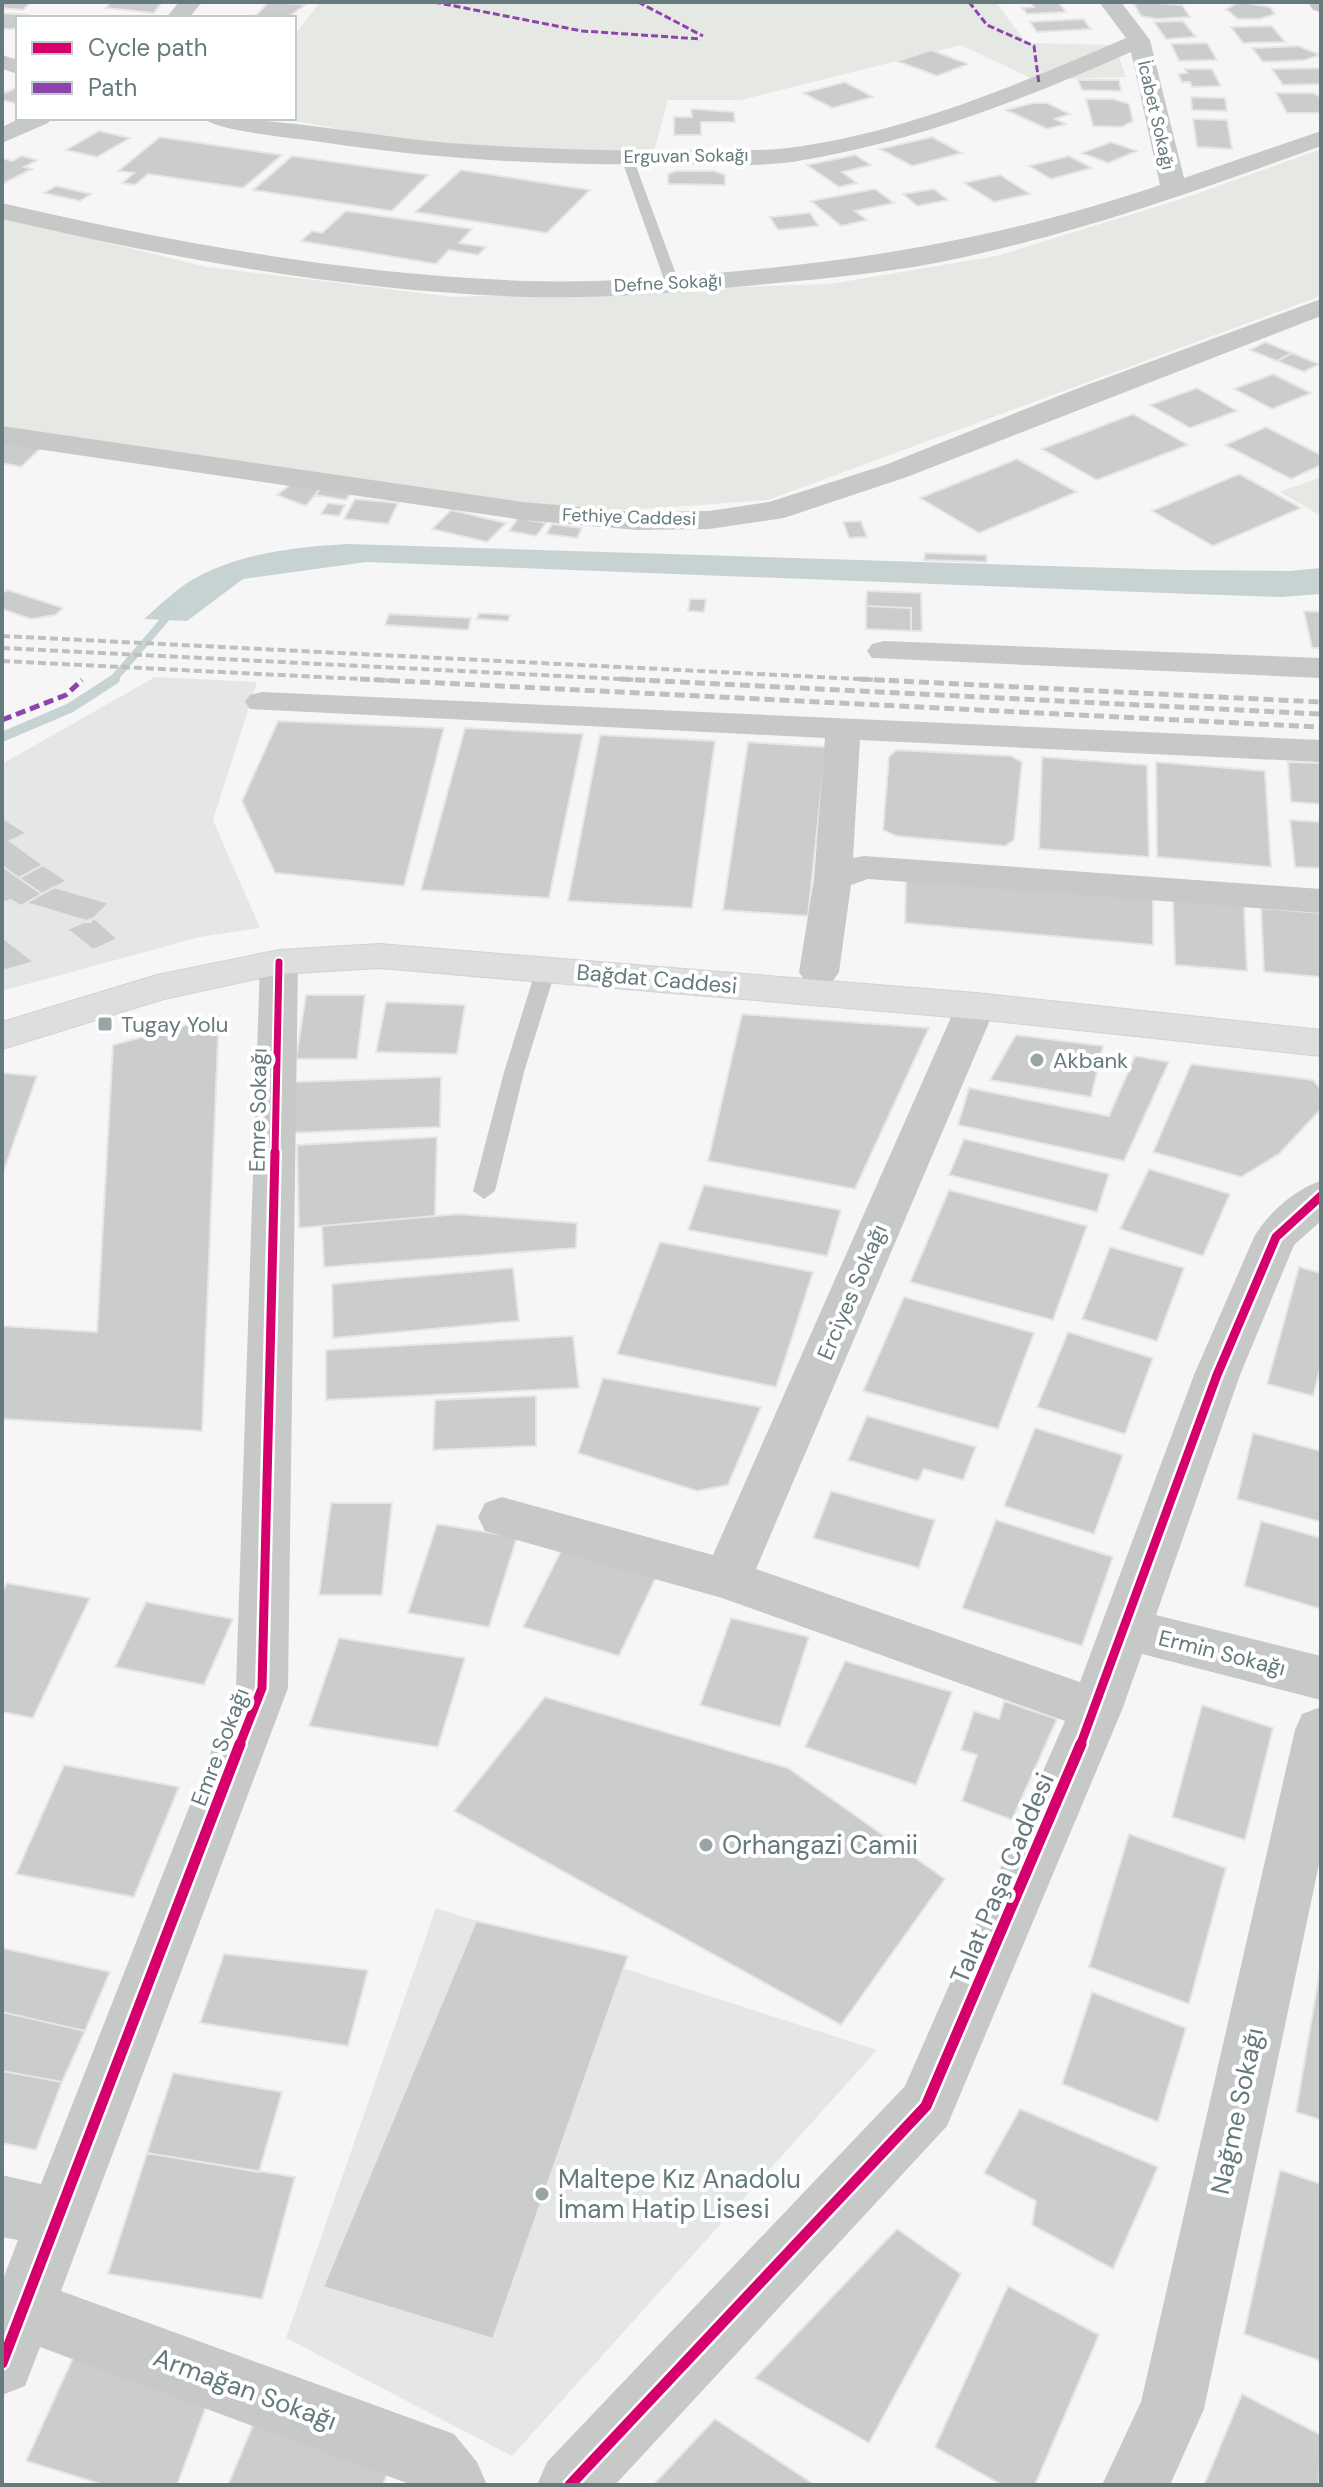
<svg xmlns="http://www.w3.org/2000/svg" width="1323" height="2487" viewBox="0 0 1323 2487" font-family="'DM Sans',sans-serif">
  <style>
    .built { fill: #e5e6e6 }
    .green { fill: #e6e8e3 }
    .water { fill: #c7d2d2 }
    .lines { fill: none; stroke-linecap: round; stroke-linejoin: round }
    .stream-far1 { stroke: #c7d2d2; stroke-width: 8 }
    .stream { stroke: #c7d2d2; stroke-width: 10 }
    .building { fill: #cbcdcd; stroke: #e6e6e6; stroke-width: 2 }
    .primary-casing { stroke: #d1d3d3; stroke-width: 2 }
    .service { fill: #c7c9c9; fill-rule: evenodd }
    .minor { fill: #c7c9c9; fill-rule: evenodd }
    .tertiary { fill: #c7c9c9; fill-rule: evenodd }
    .primary { fill: #dddede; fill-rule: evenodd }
    .rail-far1 { stroke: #bdc0c0; stroke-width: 4; stroke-dasharray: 8 4; stroke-linecap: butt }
    .rail { stroke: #bdc0c0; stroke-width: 5; stroke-dasharray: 10 5; stroke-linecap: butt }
    .quiet-far1 { stroke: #8e44ad; stroke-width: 3; stroke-dasharray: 7 3; stroke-linecap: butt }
    .quiet { stroke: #8e44ad; stroke-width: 5; stroke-dasharray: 10 5; stroke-linecap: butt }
    .cycleway-far2-casing { stroke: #fff; stroke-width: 11 }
    .cycleway-far1-casing { stroke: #fff; stroke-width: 14 }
    .cycleway-casing { stroke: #fff; stroke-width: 16 }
    .cycleway-far2 { stroke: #d6006c; stroke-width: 7 }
    .cycleway-far1 { stroke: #d6006c; stroke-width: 9 }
    .cycleway { stroke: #d6006c; stroke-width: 11 }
    .poi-dot { fill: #98a5a7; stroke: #fff; stroke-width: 3 }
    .labels { text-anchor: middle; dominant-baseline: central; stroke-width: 8; stroke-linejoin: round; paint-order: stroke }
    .far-street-label { font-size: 18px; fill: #657a7d; stroke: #fff }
    .street-label { font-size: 22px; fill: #657a7d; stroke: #fff }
    .poi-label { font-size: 22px; fill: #657a7d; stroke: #fff; text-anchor: start }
    .near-poi-label { font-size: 26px; fill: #657a7d; stroke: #fff; text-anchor: start }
    .near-street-label { font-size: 26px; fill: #657a7d; stroke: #fff }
  </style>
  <rect width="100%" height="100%" fill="#f6f6f6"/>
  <path class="built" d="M155,677L257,682L213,820L260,928L200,937L2,991V764Z
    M436,1908L877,2050L512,2456L286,2338Z"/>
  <path class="green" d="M320,2H996L1026,43L1115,45L1126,77L1035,80L961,45L741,100H668L652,158L404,141L280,118H294V36Z
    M1321,149V296L768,500L628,510L544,505L2,426V217L207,267L454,297L830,284L997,256L1191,196Z
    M1321,477V516L1280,492Z"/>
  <path class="water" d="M348,544L1180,570L1290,571L1321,568V594L1281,597L1192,594L366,562L243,579L187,621L144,619C159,606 175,590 192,580C239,553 295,547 348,544Z"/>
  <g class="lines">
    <path class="stream-far1" d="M112,681L172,611"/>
    <path class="stream" d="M2,737L70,708L115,679"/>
  </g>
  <path class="building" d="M2,2H31L23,10L2,8Z
    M111,2H162L154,13L106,8Z
    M269,2L302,4L305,5L287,18L254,17Z
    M1058,2L1066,12L1027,14L1022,8L1034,7L1031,3L1037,2Z
    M1144,2L1182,5L1190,17L1157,19L1141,16L1134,4Z
    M1239,2L1270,7L1275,14L1260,19H1238L1226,9Z
    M2,13L28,15L18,18L15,29H2Z
    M1083,19L1091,29L1037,32L1030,22Z
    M1183,21L1196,37L1166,39L1154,22Z
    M1272,26L1285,42L1243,43L1231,27Z
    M1207,43L1217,60L1179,61L1171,44Z
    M1299,46L1320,55L1305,60L1263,62L1252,48Z
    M931,50L968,64L937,76L897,61Z
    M1320,68L1321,84L1283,85L1272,69Z
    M1185,69H1212L1221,86L1192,87L1190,82H1182L1178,74L1187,73Z
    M1078,80H1119L1121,91L1082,90Z
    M845,82L873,97L832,108L803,93Z
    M18,87V104L2,100V94Z
    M1276,93H1313L1321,97V113H1287Z
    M1191,97L1225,98L1227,111L1192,110Z
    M1086,99H1113L1129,104L1133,121L1122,127L1093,126Z
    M1033,103H1047L1070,114L1055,119L1066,124L1047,129L1006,110Z
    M691,109L734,112L735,122H701V135H674V117H692Z
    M1193,119L1227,120L1232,149L1197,147Z
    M99,131L130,138L97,157L66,150Z
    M160,137L282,155L243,188L148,174L135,185L122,183L134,173L118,171Z
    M932,137L962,153L912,166L880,149Z
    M1111,142L1137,151L1108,163L1082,153Z
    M855,155L871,165L842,172L857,183L839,187L807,165Z
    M22,156L37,160L24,167L32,169L2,184V158L12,161Z
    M292,156L428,175L392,211L253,190Z
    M1069,156L1092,168L1051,179L1029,166Z
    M461,170L590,190L547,233L415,212Z
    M676,171H714L725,175V185L668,184V174Z
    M1000,175L1030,194L994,202L964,183Z
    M56,186L91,194L80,201L44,193Z
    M875,189L894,203L855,211L867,220L841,226L811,201Z
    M934,189L948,200L917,206L903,194Z
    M346,211L472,229L459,243L486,247L478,255L449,250L436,264L301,241L312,231L322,233Z
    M810,213L819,226L778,230L770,217Z
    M1265,342L1292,353L1277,361L1250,350Z
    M1292,353L1319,364L1304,372L1277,361Z
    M1273,374L1311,393L1272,409L1234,389Z
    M1197,388L1237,411L1190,428L1150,405Z
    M1133,414L1188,445L1097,480L1042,449Z
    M1266,427L1321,455V465L1291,479L1225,445Z
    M2,441L45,444L21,467L2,463Z
    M1017,459L1077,492L979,533L920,498Z
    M1239,474L1301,508L1213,546L1152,511Z
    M291,484L320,489L306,506L277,495Z
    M320,489L351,494L346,500L315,495Z
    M355,499L398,503L388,524L344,519Z
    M328,503L345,505L339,516L321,514Z
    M451,510L506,523L487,542L432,529Z
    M518,518L546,523L536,536L509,531Z
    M861,521L867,537L849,538L843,522Z
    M552,524L582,528L577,538L546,534Z
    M925,553L986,555L987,562L924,560Z
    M8,590L63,608L55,615L31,619L2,609V593Z
    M867,591L921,593L922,631H911V608L866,606Z
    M690,599H706L704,612L688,611Z
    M866,606L911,608V631L866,629Z
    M1304,611L1321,612V648H1312Z
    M479,613L510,615L508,621L477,619Z
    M389,614L471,618L468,630L385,625Z
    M278,721L444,728L404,886L275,873L242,801Z
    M465,728L583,734L549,898L421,890Z
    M600,735L715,741L692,908L568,901Z
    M748,742L826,747L808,916L723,910Z
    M896,750L1011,756L1022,762L1014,840L1005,846L896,836L883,830L889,757Z
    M1042,757L1147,765L1149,857L1039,849Z
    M1156,762L1265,771L1271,867L1157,857Z
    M1288,762L1321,763V804L1291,802Z
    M2,818L27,833L10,841L43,865L19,878L2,866Z
    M1290,820L1321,822V868L1295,867Z
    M43,865L67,881L42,894L19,878Z
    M2,866L19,878L42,894L21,906L11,900L2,903Z
    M906,878L1153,899V945L905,923Z
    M54,887L109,903L90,922L26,903Z
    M1173,900L1244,905L1247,971L1175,965Z
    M1261,908L1321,913V977L1264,972Z
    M94,918L118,939L93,950L67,929Z
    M2,937L34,962L2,971Z
    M306,995H365L357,1059H296Z
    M386,1002L465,1005L457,1054L376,1052Z
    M742,1014L929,1028L855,1189L708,1161Z
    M219,1016L202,1431L2,1419V1326L97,1332L113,1045Z
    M1016,1035L1103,1046L1091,1097L990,1080Z
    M1135,1056L1169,1062L1124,1161L958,1125L969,1088L1109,1116Z
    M1191,1064L1313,1080L1321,1089V1109L1279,1154L1241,1177L1153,1152Z
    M2,1073L37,1076L2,1176Z
    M441,1077L440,1127L289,1133L293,1082Z
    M437,1137L435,1216L299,1228L297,1145Z
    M964,1139L1109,1174L1097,1212L949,1175Z
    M1149,1169L1230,1194L1203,1256L1120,1229Z
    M704,1185L841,1210L827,1256L688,1230Z
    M949,1190L1087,1226L1053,1320L910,1282Z
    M458,1214L577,1223L576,1248L324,1267L322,1226Z
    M660,1242L813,1272L776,1387L617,1354Z
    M1110,1247L1184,1268L1157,1341L1082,1319Z
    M1299,1267L1321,1273V1365L1313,1396L1267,1384Z
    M513,1268L519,1321L333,1338L332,1284Z
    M904,1297L1034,1333L998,1429L863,1391Z
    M1068,1332L1153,1358L1125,1434L1037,1407Z
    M573,1336L579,1388L326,1400V1350Z
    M603,1378L761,1407L728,1485L697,1491L578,1453Z
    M536,1396V1446L433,1450L435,1400Z
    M867,1416L976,1447L963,1480L924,1469L918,1481L848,1460Z
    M1035,1428L1123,1455L1094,1534L1004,1506Z
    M1253,1433L1321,1451V1522L1237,1499Z
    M831,1491L935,1520L919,1568L813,1538Z
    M331,1503H392L382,1595H319Z
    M996,1520L1113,1557L1082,1646L962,1608Z
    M1261,1521L1321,1538V1609L1244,1586Z
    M437,1524L517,1537L489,1627L408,1613Z
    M563,1547L657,1575L619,1656L523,1627Z
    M7,1583L90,1598L33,1718L2,1712V1592Z
    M146,1602L233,1619L204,1685L115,1667Z
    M731,1618L809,1637L780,1727L700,1705Z
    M339,1638L465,1658L438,1747L309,1726Z
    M845,1661L952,1692L916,1785L805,1747Z
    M545,1697L788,1768L945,1879L841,2025L454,1811Z
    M1004,1701L1057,1719L1012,1820L962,1801L977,1755L961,1750L974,1711L999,1719Z
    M1202,1705L1273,1728L1245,1840L1172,1817Z
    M64,1765L179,1787L134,1897L16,1874Z
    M1129,1834L1226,1868L1189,2004L1089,1967Z
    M476,1921L628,1956L493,2339L323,2287Z
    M2,1948L110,1972L85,2031L2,2012Z
    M224,1954L368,1970L348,2046L200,2023Z
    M1320,1970L1321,1971V2120L1296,2112Z
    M1092,1992L1186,2028L1158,2122L1062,2084Z
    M2,2012L85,2031L62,2082L2,2071Z
    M2,2071L62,2082L36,2150L2,2143Z
    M173,2073L282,2092L259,2172L147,2153Z
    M1020,2109L1158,2167L1113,2269L1032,2225L1036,2201L984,2173Z
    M147,2153L295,2177L262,2299L108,2274Z
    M1280,2170L1321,2184V2361L1244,2334Z
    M897,2229L961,2274L869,2443L755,2378Z
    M1008,2286L1099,2335L1035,2485H1002L935,2447Z
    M73,2358L210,2396L177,2485H104L26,2461Z
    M1242,2394L1321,2435L1319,2485H1204Z
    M715,2419L815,2485H653Z
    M253,2425L387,2474L383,2485H228Z"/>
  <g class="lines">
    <defs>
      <path id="primary" d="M380,944L976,993L1321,1030V1056L976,1019L380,968L279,974L164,999L2,1049V1022L157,975L279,950Z"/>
    </defs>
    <use href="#primary" class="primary-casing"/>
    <path class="service" d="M627,154L633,158L680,285L678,288L666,285L621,158Z
      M546,963L556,969L524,1072L495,1191L484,1199L473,1191L504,1072L536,969Z"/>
    <path class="minor" d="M179,2H202L189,18H166Z
      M1099,2H1121L1150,40L1184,178L1321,131V146C1202,189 1084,231 960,258C896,272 831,278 766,284C687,292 608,299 529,297C351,292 175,259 2,219V203C175,243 350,275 529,281C595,283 662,278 728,272C883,258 1012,235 1160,185L1131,52C1023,100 909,144 792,162C754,167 715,164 677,164C558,166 439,160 321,142C301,139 213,131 204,118C287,118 368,136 450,143C530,149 611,151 691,150C724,149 756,152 788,148C905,133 1019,84 1126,38Z
      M1308,2H1321V12L1313,10Z
      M2,55L18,60V74L2,69Z
      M21,118H52L48,123L2,143V127Z
      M884,641L1321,658V678L872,658L867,651L872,644Z
      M262,692L1321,740V762L860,740L853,858L864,856L1321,889V913L868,879L851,885L839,972L833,981L819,985L805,981L799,972L814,879L825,738L250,709L245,702L250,695Z
      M279,950L293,953L298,962L288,1688L61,2291L454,2434L477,2462L487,2485H412L40,2347L25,2386L2,2395V2282L18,2240L2,2237V2175L41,2184L236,1688L260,962L265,953Z
      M976,993L990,997L996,1006L756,1569L1080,1682L1194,1375L1254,1237C1267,1214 1296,1188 1321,1181V1221L1294,1245L1240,1375L1156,1615L1321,1656V1700L1142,1654L1122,1710L947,2126L615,2485H537L547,2462L905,2086L1065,1721L722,1598L485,1531L478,1517L485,1503L502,1497L713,1555L956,1006L962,997Z
      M1321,1707V1855L1204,2409L1170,2485H1102L1141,2402L1295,1730L1302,1714Z"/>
    <path class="tertiary" d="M1321,299V316L907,477L784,518L709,529L637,530L523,520L2,444V426L523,502L637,512L709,511L769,502L885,465L1076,389Z"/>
    <use href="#primary" class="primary"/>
    <path class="rail-far1" d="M2,636L899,681
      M2,648L660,681
      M2,661L400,681"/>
    <path class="rail" d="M360,679L1321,727
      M620,679L1321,714
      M859,679L1321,702"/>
    <path class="quiet-far1" d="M434,2L582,31L701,39
      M638,2L703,36
      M969,2L987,25L1034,46L1039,84"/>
    <path class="quiet" d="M2,720L66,695L82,680"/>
    <defs>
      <path id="cycleway-far2" d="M275,1154L279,962"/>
      <path id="cycleway-far1" d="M239,1746L262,1688L275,1152
        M1080,1746L1217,1375L1276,1237L1321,1196"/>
      <path id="cycleway" d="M2,2363L240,1744
        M570,2485L926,2106L1081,1744"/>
    </defs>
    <use href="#cycleway-far2" class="cycleway-far2-casing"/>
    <use href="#cycleway-far1" class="cycleway-far1-casing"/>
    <use href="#cycleway" class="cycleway-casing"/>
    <use href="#cycleway-far2" class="cycleway-far2"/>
    <use href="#cycleway-far1" class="cycleway-far1"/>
    <use href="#cycleway" class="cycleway"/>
  </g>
  <g class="poi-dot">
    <rect x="97" y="1016" width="16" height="16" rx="4"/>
    <circle cx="1037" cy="1060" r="8"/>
    <circle cx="706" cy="1845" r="8"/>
    <circle cx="542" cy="2194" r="8"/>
  </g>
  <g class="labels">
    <g class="far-street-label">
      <text transform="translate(1156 115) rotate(77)">İcabet Sokağı</text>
      <text transform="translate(686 156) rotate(-1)">Erguvan Sokağı</text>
      <text transform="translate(668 283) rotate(-3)">Defne Sokağı</text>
      <text transform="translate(629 517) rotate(2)">Fethiye Caddesi</text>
    </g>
    <g class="street-label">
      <text transform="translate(657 979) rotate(5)">Bağdat Caddesi</text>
      <text transform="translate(258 1110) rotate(-89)">Emre Sokağı</text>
      <text transform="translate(852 1292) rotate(-67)">Erciyes Sokağı</text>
      <text transform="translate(1222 1653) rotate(14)">Ermin Sokağı</text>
      <text transform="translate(220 1747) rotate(-69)">Emre Sokağı</text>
    </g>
    <g class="poi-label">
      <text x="121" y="1024">Tugay Yolu</text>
      <text x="1053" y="1060">Akbank</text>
    </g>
    <g class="near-poi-label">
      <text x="722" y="1845">Orhangazi Camii</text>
      <text x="558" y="2179">Maltepe Kız Anadolu<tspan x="558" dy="30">İmam Hatip Lisesi</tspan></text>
    </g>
    <g class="near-street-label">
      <text transform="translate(1002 1878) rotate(-67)">Talat Paşa Caddesi</text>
      <text transform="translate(1237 2111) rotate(-78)">Nağme Sokağı</text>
      <text transform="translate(245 2389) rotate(20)">Armağan Sokağı</text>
    </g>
  </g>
  <rect width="1323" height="2487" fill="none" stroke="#657a7d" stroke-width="8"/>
  <rect x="16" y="16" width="280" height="104" fill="#ffffff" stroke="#c1cacb" stroke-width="2"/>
  <rect x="32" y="42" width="40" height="12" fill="#d6006c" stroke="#c1cacb" stroke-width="2"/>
  <text x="88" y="56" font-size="24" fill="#657a7d">Cycle path</text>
  <rect x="32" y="82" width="40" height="12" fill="#8e44ad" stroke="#c1cacb" stroke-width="2"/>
  <text x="88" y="96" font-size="24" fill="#657a7d">Path</text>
</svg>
